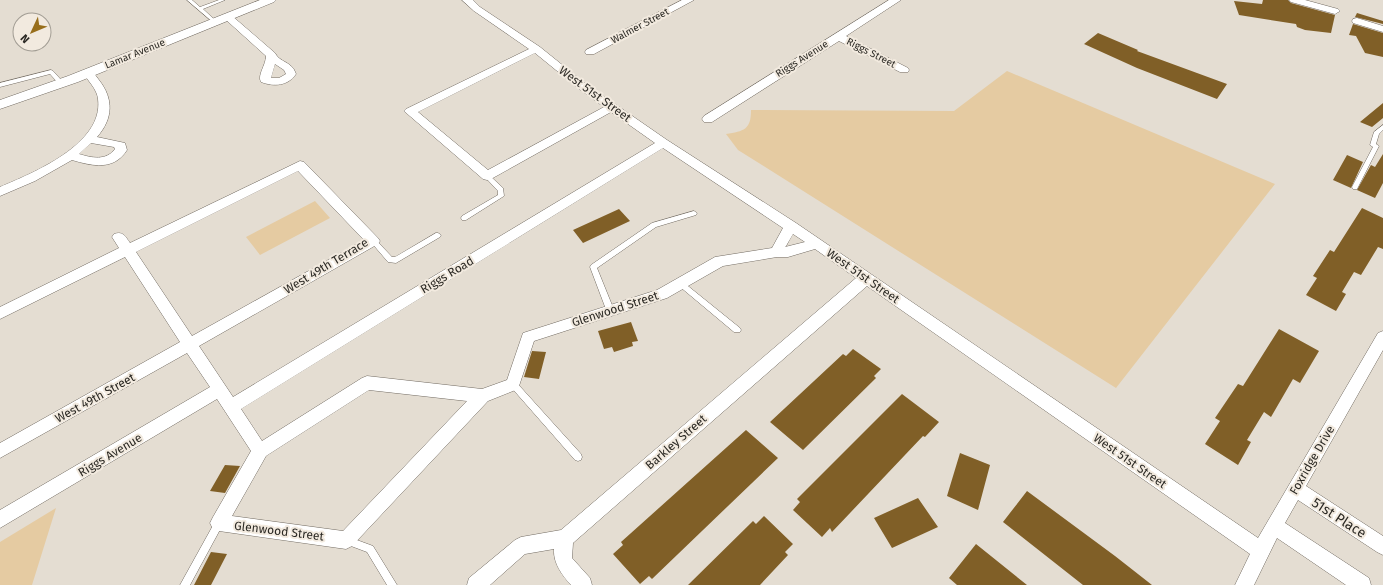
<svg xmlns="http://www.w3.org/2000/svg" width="1383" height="585" viewBox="0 0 1383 585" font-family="'Fira Sans',sans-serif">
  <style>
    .green { fill: #e5cba2 }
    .building { fill: #805f27 }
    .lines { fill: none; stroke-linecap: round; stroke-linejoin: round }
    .service-casing { stroke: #726b62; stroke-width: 1 }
    .minor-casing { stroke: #726b62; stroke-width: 1 }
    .tertiary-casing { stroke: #726b62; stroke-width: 1 }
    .service { fill: #fff; fill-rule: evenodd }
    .minor { fill: #fff; fill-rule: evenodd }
    .tertiary { fill: #fff; fill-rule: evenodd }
    .labels { text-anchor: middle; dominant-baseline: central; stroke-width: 4; stroke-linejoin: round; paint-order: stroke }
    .far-street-label { font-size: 10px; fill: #2b2924; stroke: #f2eadf }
    .street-label { font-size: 12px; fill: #2b2924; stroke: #f2eadf }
    .near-street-label { font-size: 14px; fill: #2b2924; stroke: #f2eadf }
  </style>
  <rect width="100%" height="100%" fill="#e4ddd2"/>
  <path class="green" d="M1007,71L1275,184L1116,388L738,150L726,134C744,131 751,130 751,110L954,111Z
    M315,201L330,218L260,255L246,237Z
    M56,508L32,585H0V542Z"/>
  <path class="building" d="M1263,0H1288L1291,3L1335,15L1331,33L1305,30L1297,27L1296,24L1239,15L1234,1L1262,4Z
    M1357,13L1383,21V24L1355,17Z
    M1353,24L1383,33V57L1365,53L1356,36L1349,35Z
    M1098,33L1138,50L1137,51L1227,84L1217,99L1137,68L1084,44Z
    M1383,103V118L1372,127L1360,122Z
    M1383,154V183L1375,198L1357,190L1371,165L1375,167Z
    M1347,155L1363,162L1351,188L1333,180Z
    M1362,208L1383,218V249L1378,247L1361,275L1354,272L1342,292L1346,294L1336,311L1306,295L1317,278L1313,276L1330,250L1334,252Z
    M619,209L630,221L583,243L573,230Z
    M631,322L638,341L632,342L633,346L614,352L612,347L604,349L598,331Z
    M1279,329L1319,351L1300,383L1293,379L1271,417L1264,412L1247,440L1251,442L1238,465L1205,444L1220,421L1215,418L1238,384L1243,386Z
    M853,349L881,369L874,376L876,378L803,450L770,422L843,354L846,356Z
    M532,351L546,352L539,379L524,377Z
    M902,394L939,422L925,437L923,436L832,532L830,528L822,537L793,510L800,502L797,499Z
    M746,430L778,458L652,579L649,576L640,584L613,554L623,545L621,542Z
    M960,453L990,465L978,510L947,496Z
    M225,465L240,466L225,493L210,491Z
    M1027,491L1115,556L1152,585H1083L1003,522Z
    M918,498L938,527L892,548L874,518Z
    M764,516L793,544L785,552L788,555L760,585H688L753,521L756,524Z
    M976,544L1027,585H957L949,578Z
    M211,552L227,554L211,585H194Z"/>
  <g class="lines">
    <defs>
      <path id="service" d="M187,0H192L200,7L219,0H225L203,9L216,21V22L214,23Z
        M51,70L53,71L63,82V84H59L50,74L0,87V83Z
        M1383,125V130L1379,134L1376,144L1379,146L1357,189H1353L1352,187L1373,147L1370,145L1374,132Z
        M487,174L489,175L503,188L504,196L466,220H462L461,218L462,216L498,195V191L484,176Z
        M694,211L697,213L696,215L656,227L597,268L614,310L613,312H607L590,267L591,265L652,223Z
        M436,233H438L441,235L440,237L396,263L388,262L370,241L373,239H375L392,257H395Z
        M681,281L683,282L740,328L741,330L740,332H734L679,286L678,284L679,282Z
        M513,381L516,382L581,454L582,457L581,460L578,461L575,460L510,386L509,384L510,382Z
        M219,519L222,520L223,523L222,526L190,585H180L216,520Z
        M346,536L373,546L397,585H387L367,552L343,543L342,540L343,537Z"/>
      <path id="minor" d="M462,0H473L480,7L540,47L586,84L667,140L796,223L1258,538L1378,333L1383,331V350L1306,486L1383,536V555L1377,552L1298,500L1285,523L1369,578L1371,585H1346L1277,538L1254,585H1235L1250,554L867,286L573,543L572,558L590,578L592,585H571C562,575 553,563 554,549L525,554L490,585H467L469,578L515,540L521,537L561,530L856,278L815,249L788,257H777L723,266L667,298L534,341L518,389L488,401L352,546L346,549L219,531L213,529L210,523L213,517L251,451L217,399L0,528V510L210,387L187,353L0,458V443L180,342L125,257L0,319V307L119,248L112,237L114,234C123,231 125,236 130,243L300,161L304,162L378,238L380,241L378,244L199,346L233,397L655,143L611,112L491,179L487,180L483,179L404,111L406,109L529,49L474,11ZM535,53L578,88L604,107L488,170L418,112ZM663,148L783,228L772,248L715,257L657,290L523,333L507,380L482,389L367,376L362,378L262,441L241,409ZM298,171L364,240L192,336L136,252ZM793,234L805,242L785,247L786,246ZM369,390L467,401L343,531L232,516L266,456Z
        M682,0H694L594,54H586L585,52L586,50Z
        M889,0H901L846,36L908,68L909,70L908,72H900L839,41L712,122H704L702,119L704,116Z
        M1289,0H1305L1338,9L1340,11L1335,14L1291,2Z
        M228,14L231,15L275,53C280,63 292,61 296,74C288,86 274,87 261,82C257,75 266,65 266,56L225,19L223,17ZM275,64L284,70L286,74L279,78H271Z
        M1357,18L1383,26V32L1353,23L1352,21L1353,19Z
        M88,70C93,71 96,76 99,80C114,99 113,119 97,137L125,143L127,150C114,171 92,166 72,160L35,181L0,196V187C33,173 104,144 98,99C97,89 88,81 83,73ZM91,143L114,147L115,149C106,161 92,158 79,154Z"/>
      <path id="tertiary" d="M260,0H276L274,2L78,82L0,109V100L68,76Z"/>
    </defs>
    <use href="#service" class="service-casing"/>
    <use href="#minor" class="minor-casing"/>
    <use href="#tertiary" class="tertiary-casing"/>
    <use href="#service" class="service"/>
    <use href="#minor" class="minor"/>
    <use href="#tertiary" class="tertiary"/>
  </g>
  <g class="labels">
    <g class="far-street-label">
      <text transform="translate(640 26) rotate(-28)">Walmer Street</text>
      <text transform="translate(871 53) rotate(27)">Riggs Street</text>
      <text transform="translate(135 54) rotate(-22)">Lamar Avenue</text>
      <text transform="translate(802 59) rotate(-32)">Riggs Avenue</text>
    </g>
    <g class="street-label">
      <text transform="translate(595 94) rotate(36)">West 51st Street</text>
      <text transform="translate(326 266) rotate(-31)">West 49th Terrace</text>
      <text transform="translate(447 275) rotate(-31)">Riggs Road</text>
      <text transform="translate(863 276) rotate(35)">West 51st Street</text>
      <text transform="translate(615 309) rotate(-18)">Glenwood Street</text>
      <text transform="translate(95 398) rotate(-29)">West 49th Street</text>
      <text transform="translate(676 442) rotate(-41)">Barkley Street</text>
      <text transform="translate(110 455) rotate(-31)">Riggs Avenue</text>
      <text transform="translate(1312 460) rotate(-60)">Foxridge Drive</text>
      <text transform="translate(1130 461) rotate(35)">West 51st Street</text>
      <text transform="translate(279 531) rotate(7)">Glenwood Street</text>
    </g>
    <g class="near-street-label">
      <text transform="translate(1339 518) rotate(33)">51st Place</text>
    </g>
  </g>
  <g transform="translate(32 32) rotate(226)"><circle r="19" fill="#f2eadf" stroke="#a29d94"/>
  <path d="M0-3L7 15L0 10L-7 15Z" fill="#986e1b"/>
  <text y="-6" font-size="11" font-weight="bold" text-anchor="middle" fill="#2b2924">N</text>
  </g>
</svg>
